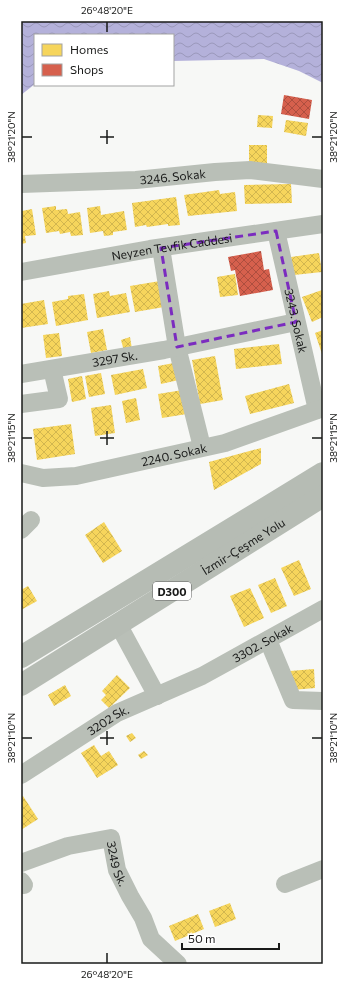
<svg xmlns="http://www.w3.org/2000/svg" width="344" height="985" viewBox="0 0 344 985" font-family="Commissioner,sans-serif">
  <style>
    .water { fill: url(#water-waves) }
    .homes { fill: url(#homes-cross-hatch) }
    .shops { fill: url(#shops-cross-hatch) }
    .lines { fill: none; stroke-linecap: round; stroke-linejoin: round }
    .minor { stroke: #b9bfb7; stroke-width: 18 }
    .highway { stroke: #b6bcb4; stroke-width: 22 }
    .marked { fill: none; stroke: #7b2cbf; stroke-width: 3; stroke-dasharray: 8 5; stroke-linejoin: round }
    .ticks { fill: none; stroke: #191a19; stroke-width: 1.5 }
    .labels { text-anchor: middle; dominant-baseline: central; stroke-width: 4; stroke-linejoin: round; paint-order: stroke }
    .shield { fill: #fff; stroke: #5e5f5e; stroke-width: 1 }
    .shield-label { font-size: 11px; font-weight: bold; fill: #191a19 }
    .street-label { font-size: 12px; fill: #191a19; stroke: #fff }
    .neatline { fill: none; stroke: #191a19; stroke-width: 1.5 }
    .ticks-label { font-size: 10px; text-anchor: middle; fill: #191a19 }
  </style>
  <defs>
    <pattern id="water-waves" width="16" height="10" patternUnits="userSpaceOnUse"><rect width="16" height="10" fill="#b4b1da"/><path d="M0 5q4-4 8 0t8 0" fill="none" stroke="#9a98ba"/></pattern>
    <pattern id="homes-cross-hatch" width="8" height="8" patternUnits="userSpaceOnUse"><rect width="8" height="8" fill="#f6d55c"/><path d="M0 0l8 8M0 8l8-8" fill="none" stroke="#d2b64f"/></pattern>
    <pattern id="shops-cross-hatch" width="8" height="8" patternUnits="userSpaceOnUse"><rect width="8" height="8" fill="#d6604d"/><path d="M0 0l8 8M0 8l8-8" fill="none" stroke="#ad4e3f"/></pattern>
  </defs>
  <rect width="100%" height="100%" fill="#f7f8f6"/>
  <path class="water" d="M21,21H323V83L299,71L264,59L173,61V35H35V84L21,95Z"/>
  <path class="homes" d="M258,115L273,116L272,128L257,127Z
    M286,120L308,123L306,136L284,132Z
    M249,145H267V163H249Z
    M291,184L292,203L245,204L244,185Z
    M219,190L220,194L235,192L237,211L188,216L184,195Z
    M176,197L180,225L168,226V224L147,227L146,225L135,227L132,203Z
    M56,206V210L67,209L68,214L80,212L83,235L71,236L70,232L60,234L59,231L46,233L42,208Z
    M100,206L101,215L124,211L127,230L113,232V235L104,236L103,231L90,233L87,208Z
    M32,209L36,235L25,236L26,243L21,244L22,211Z
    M319,253L322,272L294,275L291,257Z
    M235,274L238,295L220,297L217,277Z
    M160,281L164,307L135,312L130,286Z
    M322,290L323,317L312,322L302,297Z
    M109,291L110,296L126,293L130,312L97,318L93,294Z
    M84,294L88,320L56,326L52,302L68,299V296Z
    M44,300L48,324L21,328V304Z
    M103,329L107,350L91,353L87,332Z
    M323,330V357L315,333Z
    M59,333L62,356L46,358L43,335Z
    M130,337L132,349L124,351L121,340Z
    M279,344L282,364L236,369L234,349Z
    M215,356L223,400L200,404L192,360Z
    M179,362L183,379L161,384L158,366Z
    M143,369L147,388L115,395L111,375Z
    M101,373L105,394L89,397L85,376Z
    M82,376L86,399L72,402L68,379Z
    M289,384L294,403L250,414L245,396Z
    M189,389L193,413L162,418L158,394Z
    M136,398L140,420L126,423L122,401Z
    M111,405L115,433L95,436L91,408Z
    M71,424L75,454L37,460L33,429Z
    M261,448V464L214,490L209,462Z
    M104,522L122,551L103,563L85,535Z
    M299,560L311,589L294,596L281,568Z
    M275,578L287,606L271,613L258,585Z
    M28,586L37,601L21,610V590Z
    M250,588L264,618L244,627L230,596Z
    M314,669L315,688L292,690L290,671Z
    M117,675L130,688L109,708L101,700L106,695L102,691Z
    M65,685L71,696L54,706L48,695Z
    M132,733L136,738L130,742L126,736Z
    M94,745L101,756L109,751L118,765L97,778L81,753Z
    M144,751L148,755L141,759L138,755Z
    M23,796L38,819L21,830V797Z
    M230,903L236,919L215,927L209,911Z
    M198,914L204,929L175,941L169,926Z"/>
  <path class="shops" d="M284,95L312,100L309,119L281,114Z
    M261,251L264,270L269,269L273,290L240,296L235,270L231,271L228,257Z"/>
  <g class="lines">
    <g class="minor">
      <path id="s1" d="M21,184L136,180L215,172L250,170L323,179"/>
      <path id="s2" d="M276,231L317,410"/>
      <path d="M161,248L177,347L202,447"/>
      <path id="s3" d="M21,272L150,249L323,224"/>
      <path id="s4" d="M21,374L164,350L296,322"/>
      <path d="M21,404L59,399L52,369"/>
      <path id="s5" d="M21,473L43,478L76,476L225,443L323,408"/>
      <path d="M21,530L31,520"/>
      <path d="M118,624L157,696"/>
      <path d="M268,640L293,700L323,701"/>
      <path id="s6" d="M21,775L117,713L202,676L323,609"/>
      <path id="s7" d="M21,863L68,846L111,838L117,870L130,896L143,918L151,939L178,964"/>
      <path d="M21,881L24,885"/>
      <path d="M285,884L323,869"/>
    </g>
    <g class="highway">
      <path d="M21,657L323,473"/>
      <path id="s8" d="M21,685L323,496"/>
    </g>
  </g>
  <path class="marked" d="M276,231L296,322L177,347L161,248Z"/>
  <path class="ticks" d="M107,22V32M107,130V144M22,137H32M100,137H114M312,137H322M107,431V445M22,438H32M100,438H114M312,438H322M107,731V745M22,738H32M100,738H114M312,738H322M107,953V963"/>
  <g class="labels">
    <rect class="shield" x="153" y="582" width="38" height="18" rx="3"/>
    <g class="shield-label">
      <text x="172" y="591">D300</text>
    </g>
    <g class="street-label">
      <text stroke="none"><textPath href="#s1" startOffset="152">3246. Sokak</textPath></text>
      <text stroke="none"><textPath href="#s3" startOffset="153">Neyzen Tevfik Caddesi</textPath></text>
      <text stroke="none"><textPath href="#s2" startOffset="92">3243. Sokak</textPath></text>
      <text stroke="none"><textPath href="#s4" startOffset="95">3297 Sk.</textPath></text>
      <text stroke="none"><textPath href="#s5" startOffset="156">2240. Sokak</textPath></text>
      <text stroke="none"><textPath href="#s8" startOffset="262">İzmir-Çeşme Yolu</textPath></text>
      <text stroke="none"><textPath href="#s6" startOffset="276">3302. Sokak</textPath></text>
      <text stroke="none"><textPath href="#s6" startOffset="103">3202 Sk.</textPath></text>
      <text stroke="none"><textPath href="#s7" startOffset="120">3249 Sk.</textPath></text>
    </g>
  </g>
  <rect width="344" height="985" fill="none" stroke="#ffffff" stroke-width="44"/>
  <rect x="34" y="34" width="140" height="52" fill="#ffffff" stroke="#a3a3a3"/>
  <rect x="42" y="44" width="20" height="12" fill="#f6d55c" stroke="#a3a3a3"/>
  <text x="70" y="54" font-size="12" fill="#191a19">Homes</text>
  <rect x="42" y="64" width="20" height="12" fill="#d6604d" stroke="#a3a3a3"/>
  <text x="70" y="74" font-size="12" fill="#191a19">Shops</text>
  <path d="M182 943v6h97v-6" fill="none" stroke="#191a19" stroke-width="2"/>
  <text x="188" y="943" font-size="12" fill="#191a19" stroke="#ffffff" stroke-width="3" paint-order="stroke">50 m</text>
  <rect x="22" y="22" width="300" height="941" class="neatline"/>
  <g class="ticks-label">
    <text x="107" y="14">26°48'20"E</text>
    <text transform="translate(11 137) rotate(-90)" y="4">38°21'20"N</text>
    <text transform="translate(333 137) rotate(-90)" y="4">38°21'20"N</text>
    <text transform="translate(11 438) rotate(-90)" y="4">38°21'15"N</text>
    <text transform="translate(333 438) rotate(-90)" y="4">38°21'15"N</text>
    <text transform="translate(11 738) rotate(-90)" y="4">38°21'10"N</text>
    <text transform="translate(333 738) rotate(-90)" y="4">38°21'10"N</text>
    <text x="107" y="978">26°48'20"E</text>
  </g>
</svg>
